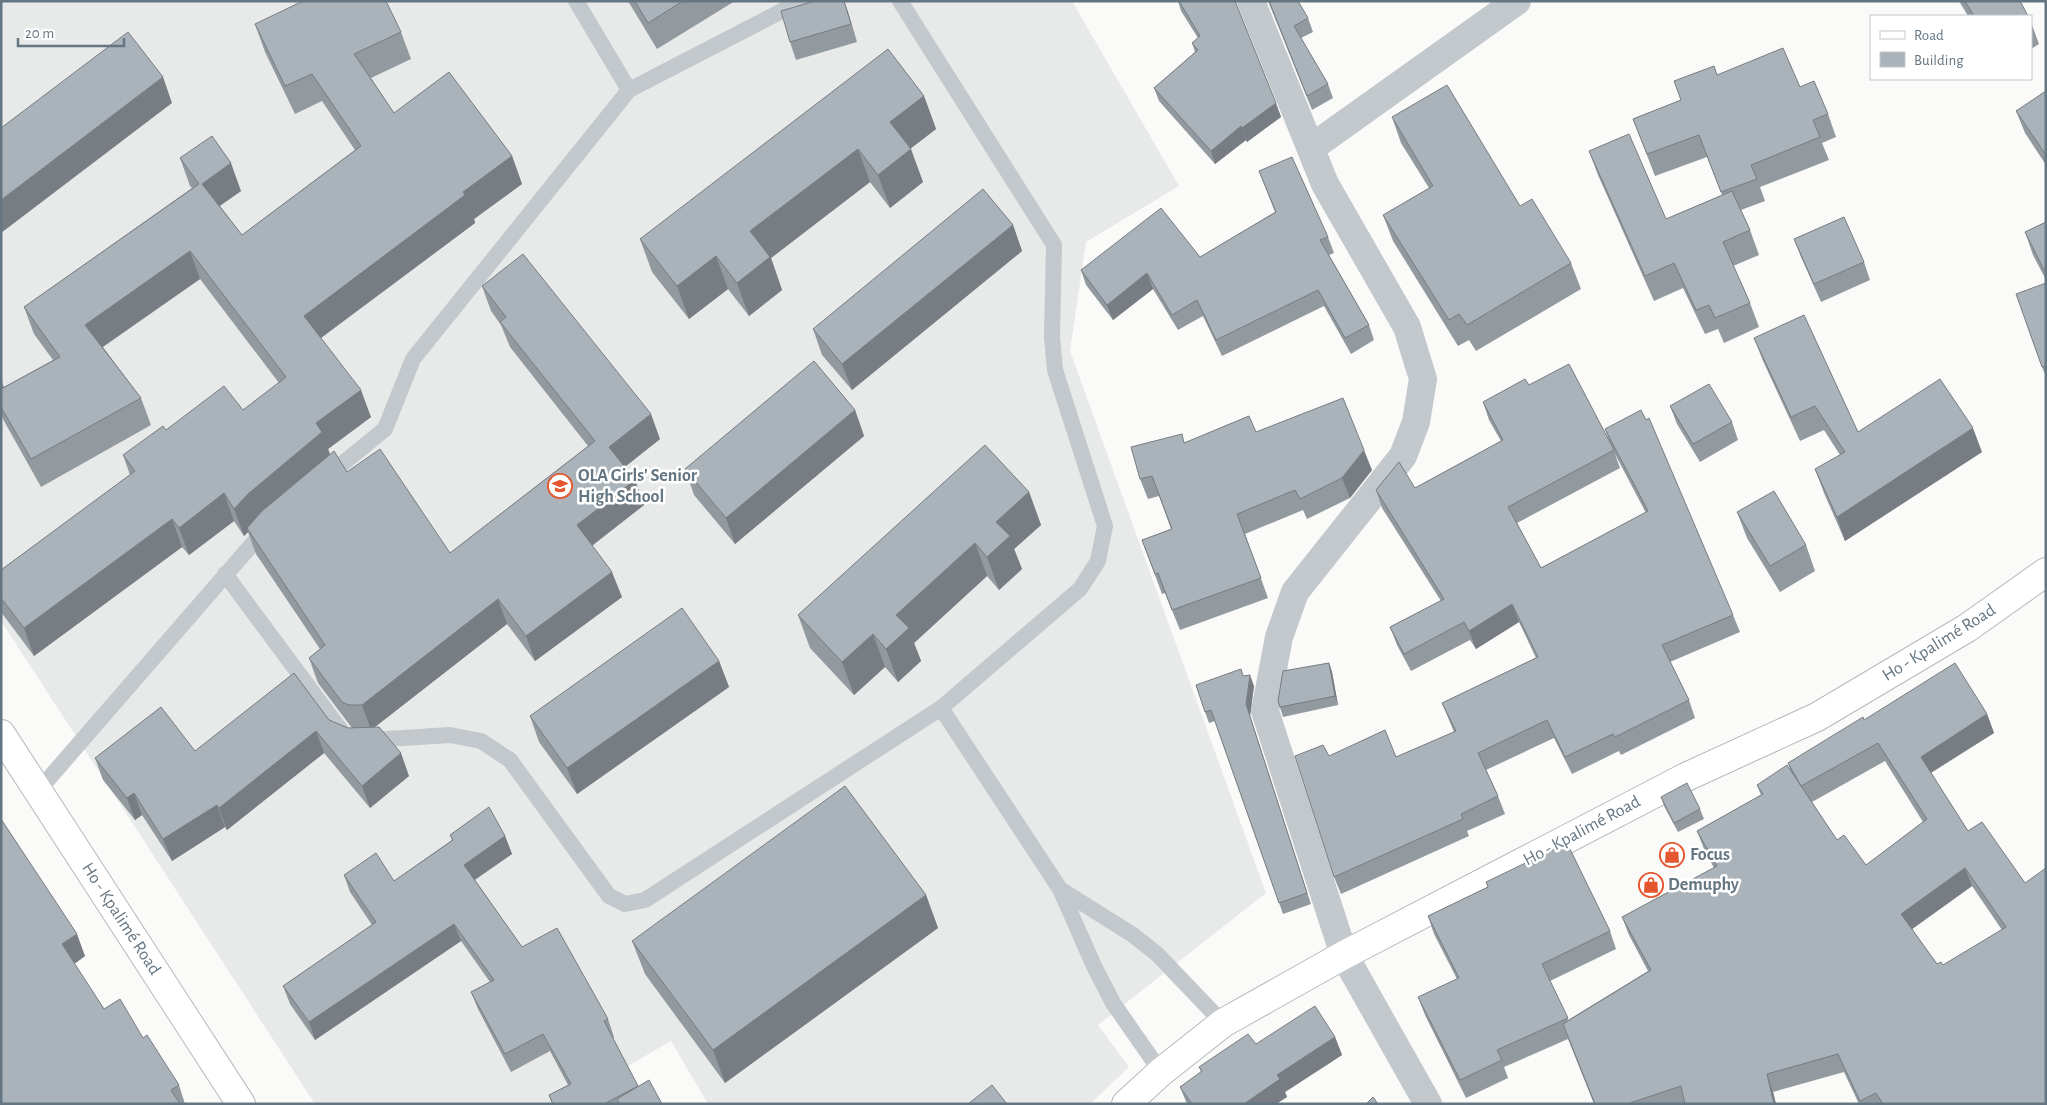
<svg xmlns="http://www.w3.org/2000/svg" width="2047" height="1105" viewBox="0 0 2047 1105" font-family="'Alegreya Sans',sans-serif">
  <style>
    .built { fill: #e8e9e9 }
    .lines { fill: none; stroke-linecap: round; stroke-linejoin: round }
    .secondary-casing { stroke: #b3babf; stroke-width: 30 }
    .primary-casing { stroke: #b5babe; stroke-width: 30 }
    .service { stroke: #c3c8cc; stroke-width: 16 }
    .minor { stroke: #c3c8cc; stroke-width: 28 }
    .secondary { stroke: #fff; stroke-width: 28 }
    .primary { stroke: #fff; stroke-width: 28 }
    .wall { fill: #929a9f; fill-rule: evenodd }
    .shaded-wall { fill: #777d82 }
    .building { fill: #aab3b9; stroke: #777d82; fill-rule: evenodd }
    .labels { text-anchor: middle; dominant-baseline: central; stroke-width: 5; stroke-linejoin: round; paint-order: stroke }
    .poi-label { font-size: 18px; font-weight: bold; fill: #657683; stroke: #fff; text-anchor: start }
    .street-label { font-size: 18px; fill: #657683; stroke: #fff }
  </style>
  <rect width="100%" height="100%" fill="#fafaf8"/>
  <path class="built" d="M1,1H1072L1179,186L1086,242L1070,351L1266,893L1098,1025L1129,1067L1090,1104H708L671,1041L562,1104H315L1,621Z"/>
  <g class="lines">
    <defs>
      <path id="secondary" d="M1126,1104L1161,1072L1223,1023L1344,955L1686,777L1817,717L1967,628L2046,572"/>
      <path id="primary" d="M1,734L241,1104"/>
    </defs>
    <use href="#secondary" class="secondary-casing"/>
    <use href="#primary" class="primary-casing"/>
    <path class="service" d="M576,1L629,90
      M326,477L385,429L413,359L629,90L801,1
      M225,574L345,736L356,740H371L450,735L481,741L510,760L609,896L625,904L645,900L941,708L1080,589L1098,561L1105,526L1055,370L1052,337L1054,245L900,1
      M941,708L1060,889L1094,966L1113,1003L1161,1072
      M38,791L267,527
      M1060,889L1133,935L1157,954L1223,1023"/>
    <path class="minor" d="M1251,1L1325,184L1407,327L1423,379L1416,422L1403,456L1295,592L1279,637L1265,711L1344,955L1428,1104
      M1311,148L1517,1"/>
    <use href="#secondary" class="secondary"/>
    <use href="#primary" class="primary"/>
  </g>
  <path class="wall" d="M628,1H735L657,49Z
    M815,1H844L857,42L796,60L790,42Z
    M1178,1H1236V5L1281,117L1247,142L1246,140L1215,164L1159,101L1154,88L1195,52L1192,43L1198,38L1181,11Z
    M1268,1H1298L1308,18L1313,32L1301,38L1328,84L1333,98L1312,110Z
    M1959,1H2020L2028,16H1968Z
    M2031,22L2039,44L2031,49Z
    M255,24L401,32L411,59L371,78L394,113L512,156L522,184L474,219L475,223L321,338L371,417L328,449L330,454L347,472L450,553L588,446L510,347L501,325L491,311L482,286L660,439L625,467L635,480L644,505L592,546L622,597L535,661L507,624L375,727L409,776L370,808L324,753L227,830L225,827L172,861L142,815L135,820L103,780L95,758L195,751L329,720L348,728H352L318,683L309,658L320,649L256,554L248,532L244,536L234,521L189,555L182,547L34,656L1,612V570L130,475L123,455L166,430L243,410L279,383L200,279L103,347L141,398L151,425L41,487L4,421L1,414V379L4,387L53,360L34,334L24,307L192,188L190,186L180,158L241,191L220,206L242,235L355,150L322,101L295,114L265,52Z
    M1717,75L1800,87L1828,114L1836,137L1822,143L1829,160L1760,187L1765,201L1741,210L1750,230L1759,255L1733,266L1750,303L1759,327L1724,343L1718,329L1705,334L1683,288L1654,301L1598,175L1589,151L1666,219L1722,195L1707,157L1655,176L1633,119L1681,100Z
    M2046,91V165L2025,133L2016,111Z
    M924,96L936,129L910,149L923,182L890,208L870,182L771,258L782,290L749,316L728,289L689,319L652,272L640,239Z
    M1392,117L1520,206L1571,263L1581,289L1476,351L1469,340L1458,346L1393,241L1383,215L1429,188L1401,143Z
    M1259,171L1328,237L1334,253L1329,255L1369,325L1374,340L1351,354L1324,306L1222,356L1203,316L1178,330L1153,289L1113,320L1086,285L1081,270L1200,257L1275,212Z
    M2046,222V280L2033,255L2025,232Z
    M1013,225L1022,251L852,390L822,355L813,329Z
    M1794,239L1864,262L1870,280L1821,302L1801,257Z
    M2046,283V376L2042,367Z
    M1754,338L1858,432L1982,452L1845,541L1824,493L1815,469L1840,455L1824,430L1800,441L1763,361Z
    M1529,385L1610,443L1605,429L1733,615L1740,632L1670,662L1689,700L1695,718L1621,755L1619,751L1572,774L1554,738L1486,770L1498,796L1505,814L1467,831L1469,836L1341,894L1334,877L1329,756L1396,757L1454,732L1449,720L1442,703L1536,658L1519,622L1476,649L1470,640L1411,671L1397,645L1390,627L1441,601L1382,508L1376,490L1415,488L1501,441L1489,420L1483,402ZM1615,454L1646,513L1541,568L1517,523L1620,468Z
    M1670,406L1732,422L1738,440L1700,462L1677,424Z
    M855,410L864,436L735,544L694,495L685,469Z
    M1256,432L1372,470L1350,498L1307,519L1303,510L1245,534L1268,598L1180,630L1165,593L1162,594L1142,540L1171,529L1159,496L1148,499L1140,479L1185,442Z
    M1029,492L1041,525L1014,549L1022,569L999,590L987,576L914,643L921,661L898,682L885,667L854,695L810,648L798,615Z
    M1737,512L1806,545L1815,571L1780,592L1747,538Z
    M719,661L729,687L577,794L539,742L530,716Z
    M1329,663L1332,672L1338,705L1283,717L1278,701Z
    M1243,676L1254,686L1250,716L1311,904L1283,914L1215,721L1209,723L1205,712Z
    M1987,714L1994,733L1931,773L1968,831L1982,822L2046,1104H1859L1844,1072L1773,1092L1776,1104H1594L1568,1039L1504,1067L1508,1078L1466,1098L1425,1015L1418,997L1457,979L1434,934L1428,916L1488,887L1486,882L1610,931L1616,949L1550,981L1568,1020L1648,971L1629,935L1622,917L1714,868L1704,849L1697,831L1761,795L1757,785L1791,772L1788,763L1864,720ZM1885,761L1923,822L1866,865L1837,840L1812,802ZM1972,886L2002,930L1943,965L1937,964L1912,929Z
    M1661,797L1700,809L1704,819L1678,832L1664,806Z
    M1,819L85,956L74,964L104,1009L143,1038L179,1085L185,1104H1Z
    M450,835L505,836L512,854L475,880L522,947L608,1019L614,1037L613,1038L638,1086L662,1104H552L549,1095L568,1085L550,1051L511,1072L478,1009L471,992L490,982L461,941L315,1040L290,1004L283,986L372,925L350,892L344,875L394,881L452,840Z
    M926,895L938,928L725,1083L645,974L632,941Z
    M1335,1037L1342,1055L1285,1092L1287,1097L1276,1104H1187L1180,1087L1201,1072L1199,1067L1256,1044Z"/>
  <path class="shaded-wall" d="M844,1L848,12L857,42L851,24Z
    M163,77L172,103L1,233V200Z
    M924,96L936,129L902,155L890,122Z
    M1276,103L1281,117L1247,142L1242,128Z
    M1241,126L1246,140L1215,164L1211,151Z
    M858,149L870,182L771,258L782,290L749,316L737,283L750,231Z
    M911,149L923,182L890,208L878,175Z
    M512,156L522,184L474,219L475,223L314,343L304,316L463,192Z
    M231,163L241,191L212,211L202,184Z
    M1013,225L1022,251L852,390L842,364Z
    M190,251L200,279L95,352L85,325Z
    M716,256L728,289L689,319L677,286Z
    M1147,273L1153,289L1113,320L1107,305Z
    M361,390L371,417L328,449L332,460L247,528L248,532L244,536L234,509L248,494L316,423Z
    M855,410L864,436L735,544L726,518Z
    M651,414L660,439L618,472L609,447Z
    M1973,428L1982,452L1845,541L1837,517Z
    M1364,450L1372,470L1350,498L1342,478Z
    M635,480L644,505L586,550L577,525Z
    M1029,492L1041,525L1014,549L1022,569L999,590L987,557L996,522Z
    M224,493L234,521L189,555L179,528Z
    M172,519L182,547L34,656L24,628Z
    M975,543L987,576L914,643L921,661L898,682L886,649L896,615Z
    M612,572L622,597L535,661L526,636Z
    M498,599L507,624L371,730L362,705Z
    M1512,604L1519,622L1476,649L1469,631Z
    M873,634L885,667L854,695L842,662Z
    M719,661L729,687L577,794L567,768Z
    M1329,663L1332,672L1338,705L1335,696Z
    M1250,675L1254,686L1250,716L1311,904L1246,704Z
    M1987,714L1994,733L1927,775L1921,757Z
    M316,731L324,753L227,830L219,808Z
    M401,753L409,776L370,808L362,786Z
    M134,793L142,815L135,820L127,798Z
    M217,805L225,827L172,861L163,839Z
    M505,836L512,854L471,882L464,865Z
    M1965,868L1972,886L1908,932L1901,914Z
    M926,895L938,928L725,1083L713,1050Z
    M454,924L461,941L315,1040L309,1022Z
    M77,934L85,956L70,967L62,944Z
    M1335,1037L1342,1055L1285,1092L1287,1097L1276,1104H1244L1277,1075Z
    M1767,1074L1773,1092L1776,1104H1774Z"/>
  <path class="building" d="M303,1H386L401,32L354,54L394,113L449,72L512,156L463,192L465,195L304,316L361,390L316,423L322,432L248,494L234,509L224,493L179,528L172,519L24,628L1,598V570L135,471L123,455L163,426L166,430L224,386L243,410L286,377L190,251L85,325L141,398L31,459L1,407V389L60,357L24,307L199,184L180,158L212,136L231,163L202,184L242,235L361,146L312,74L285,86L255,24Z
    M635,1H683L648,23Z
    M815,1H844L851,24L790,42L781,11Z
    M1179,1H1235L1276,103L1242,128L1241,126L1211,151L1154,88L1198,50L1192,43L1200,36Z
    M1269,1H1298L1308,18L1294,26L1328,84L1307,96Z
    M1965,1H2020L2028,16H1974Z
    M128,32L163,77L1,200V128Z
    M1783,48L1800,87L1814,81L1828,114L1813,120L1820,137L1751,165L1757,179L1721,192L1699,135L1647,154L1633,119L1681,100L1674,81L1714,66L1717,75Z
    M888,49L924,96L890,122L911,149L878,175L858,149L750,231L770,257L737,283L716,256L677,286L640,239Z
    M1447,85L1520,206L1532,199L1571,263L1467,325L1459,314L1449,320L1383,215L1433,186L1392,117Z
    M2046,91V155L2016,111Z
    M1629,134L1666,219L1732,191L1750,230L1723,242L1750,303L1715,318L1709,305L1696,310L1674,263L1645,276L1589,151Z
    M1292,157L1328,237L1320,240L1369,325L1345,338L1318,290L1216,340L1197,300L1172,315L1147,273L1107,305L1081,270L1161,208L1200,257L1276,212L1259,171Z
    M983,189L1013,225L842,364L813,329Z
    M1844,217L1864,262L1814,284L1794,239Z
    M2046,222V274L2025,232Z
    M523,254L651,414L609,447L635,480L577,525L612,572L526,636L498,599L362,705H349L342,702L309,658L325,645L247,528L262,511L334,451L347,472L380,449L450,553L595,441L500,322L506,317L482,286Z
    M2046,283V366L2042,367L2016,294Z
    M1804,315L1858,432L1940,379L1973,428L1837,517L1815,469L1845,452L1815,406L1791,417L1754,338Z
    M814,361L855,410L726,518L685,469Z
    M1569,364L1614,450L1508,507L1541,568L1648,511L1605,429L1641,410L1646,420L1649,418L1733,615L1662,645L1689,700L1615,737L1613,734L1565,757L1547,720L1478,753L1498,796L1461,814L1463,819L1334,877L1295,756L1323,745L1329,756L1385,730L1396,757L1456,731L1442,703L1538,657L1512,604L1469,631L1464,622L1404,654L1390,627L1444,599L1376,490L1399,462L1415,488L1503,440L1483,402L1525,379L1529,385Z
    M1709,384L1732,422L1693,444L1670,406Z
    M1343,398L1364,450L1342,478L1300,499L1295,490L1237,514L1261,578L1172,610L1158,573L1155,574L1142,540L1172,529L1152,476L1140,479L1131,447L1182,434L1184,443L1249,416L1256,432Z
    M985,445L1029,492L996,522L1010,536L987,557L975,543L896,615L909,628L886,649L873,634L842,662L798,615Z
    M1774,491L1806,545L1770,566L1737,512Z
    M682,608L719,661L567,768L530,716Z
    M1329,663L1335,696L1280,707L1278,701L1283,671Z
    M1955,663L1987,714L1921,757L1968,831L1982,822L2025,883L2046,868V1104H1883L1876,1093L1860,1101L1838,1054L1767,1074L1774,1104H1685L1681,1086L1627,1104H1595L1563,1024L1651,970L1622,917L1717,866L1697,831L1763,794L1757,785L1787,765L1837,840L1844,835L1866,865L1927,819L1878,743L1801,786L1788,763L1863,717L1864,720ZM1965,868L2006,927L1943,965L1941,962L1937,964L1901,914Z
    M1241,669L1243,676L1250,675L1246,704L1307,893L1279,903L1211,710L1205,712L1196,685Z
    M294,673L329,720L348,728L379,727L401,753L362,786L316,731L219,808L217,805L163,839L134,793L127,798L95,758L161,707L195,751Z
    M1687,783L1700,809L1674,823L1661,797Z
    M845,786L926,895L713,1050L632,941Z
    M489,807L505,836L464,865L522,947L557,928L608,1019L604,1021L638,1086L604,1104H553L549,1095L571,1084L543,1034L505,1054L471,992L494,980L454,924L309,1022L283,986L376,922L344,875L376,853L394,881L453,840L450,835Z
    M1,819L77,934L62,944L104,1009L120,999L143,1038L147,1035L179,1085L171,1090L180,1104H1Z
    M1567,843L1610,931L1542,964L1568,1018L1497,1050L1502,1060L1460,1080L1418,997L1459,978L1428,916L1488,887L1486,882Z
    M1315,1006L1335,1037L1277,1075L1280,1079L1244,1104H1192L1180,1087L1202,1071L1199,1067L1248,1034L1256,1044Z
    M649,1080L662,1104H620L617,1099Z
    M992,1085L1007,1104H968Z
    M1373,1097L1378,1104H1366Z"/>
  <defs>
    <symbol id="school-ring" viewBox="-11 -11 22 22"><circle r="9.5" fill="#fff" stroke="#e4572e" stroke-width="1.5"/><path d="M0-5L7-2L0 1L-7-2ZM-4 1L0 2.5L4 1V4Q0 6-4 4Z" fill="#e4572e"/></symbol>
    <symbol id="shop-ring" viewBox="-11 -11 22 22"><circle r="9.5" fill="#fff" stroke="#e4572e" stroke-width="1.5"/><path d="M-5-2.5h2.3a2.7 3.5 0 0 1 5.4 0H5L5.5 6h-11ZM-1.5-2.5h3a1.5 2.3 0 0 0-3 0Z" fill="#e4572e"/></symbol>
  </defs>
  <g fill-rule="evenodd">
    <use href="#school-ring" x="546" y="472" width="28" height="28"/>
    <use href="#shop-ring" x="1658" y="841" width="28" height="28"/>
    <use href="#shop-ring" x="1637" y="871" width="28" height="28"/>
  </g>
  <g class="labels">
    <g class="poi-label">
      <text x="578" y="476">OLA Girls' Senior<tspan x="578" dy="21">High School</tspan></text>
      <text x="1690" y="855">Focus</text>
      <text x="1668" y="885">Demuphy</text>
    </g>
    <g class="street-label">
      <text transform="translate(1939 643) rotate(-32)">Ho - Kpalimé Road</text>
      <text transform="translate(1582 831) rotate(-28)">Ho - Kpalimé Road</text>
      <text transform="translate(121 919) rotate(57)">Ho - Kpalimé Road</text>
    </g>
  </g>
  <rect width="2047" height="1105" fill="none" stroke="#657683" stroke-width="5"/>
  <rect x="1870" y="15" width="162" height="65" fill="#ffffff" stroke="#c1c8cd"/>
  <rect x="1880" y="31" width="25" height="8" fill="#ffffff" stroke="#c1c8cd"/>
  <text x="1914" y="40" font-size="15" fill="#657683">Road</text>
  <rect x="1880" y="52" width="25" height="15" fill="#aab3b9" stroke="#c1c8cd"/>
  <text x="1914" y="65" font-size="15" fill="#657683">Building</text>
  <path d="M18 38v8h106v-8" fill="none" stroke="#657683" stroke-width="2.5"/>
  <text x="25" y="38" font-size="15" fill="#657683" stroke="#ffffff" stroke-width="4" paint-order="stroke">20 m</text>
</svg>
